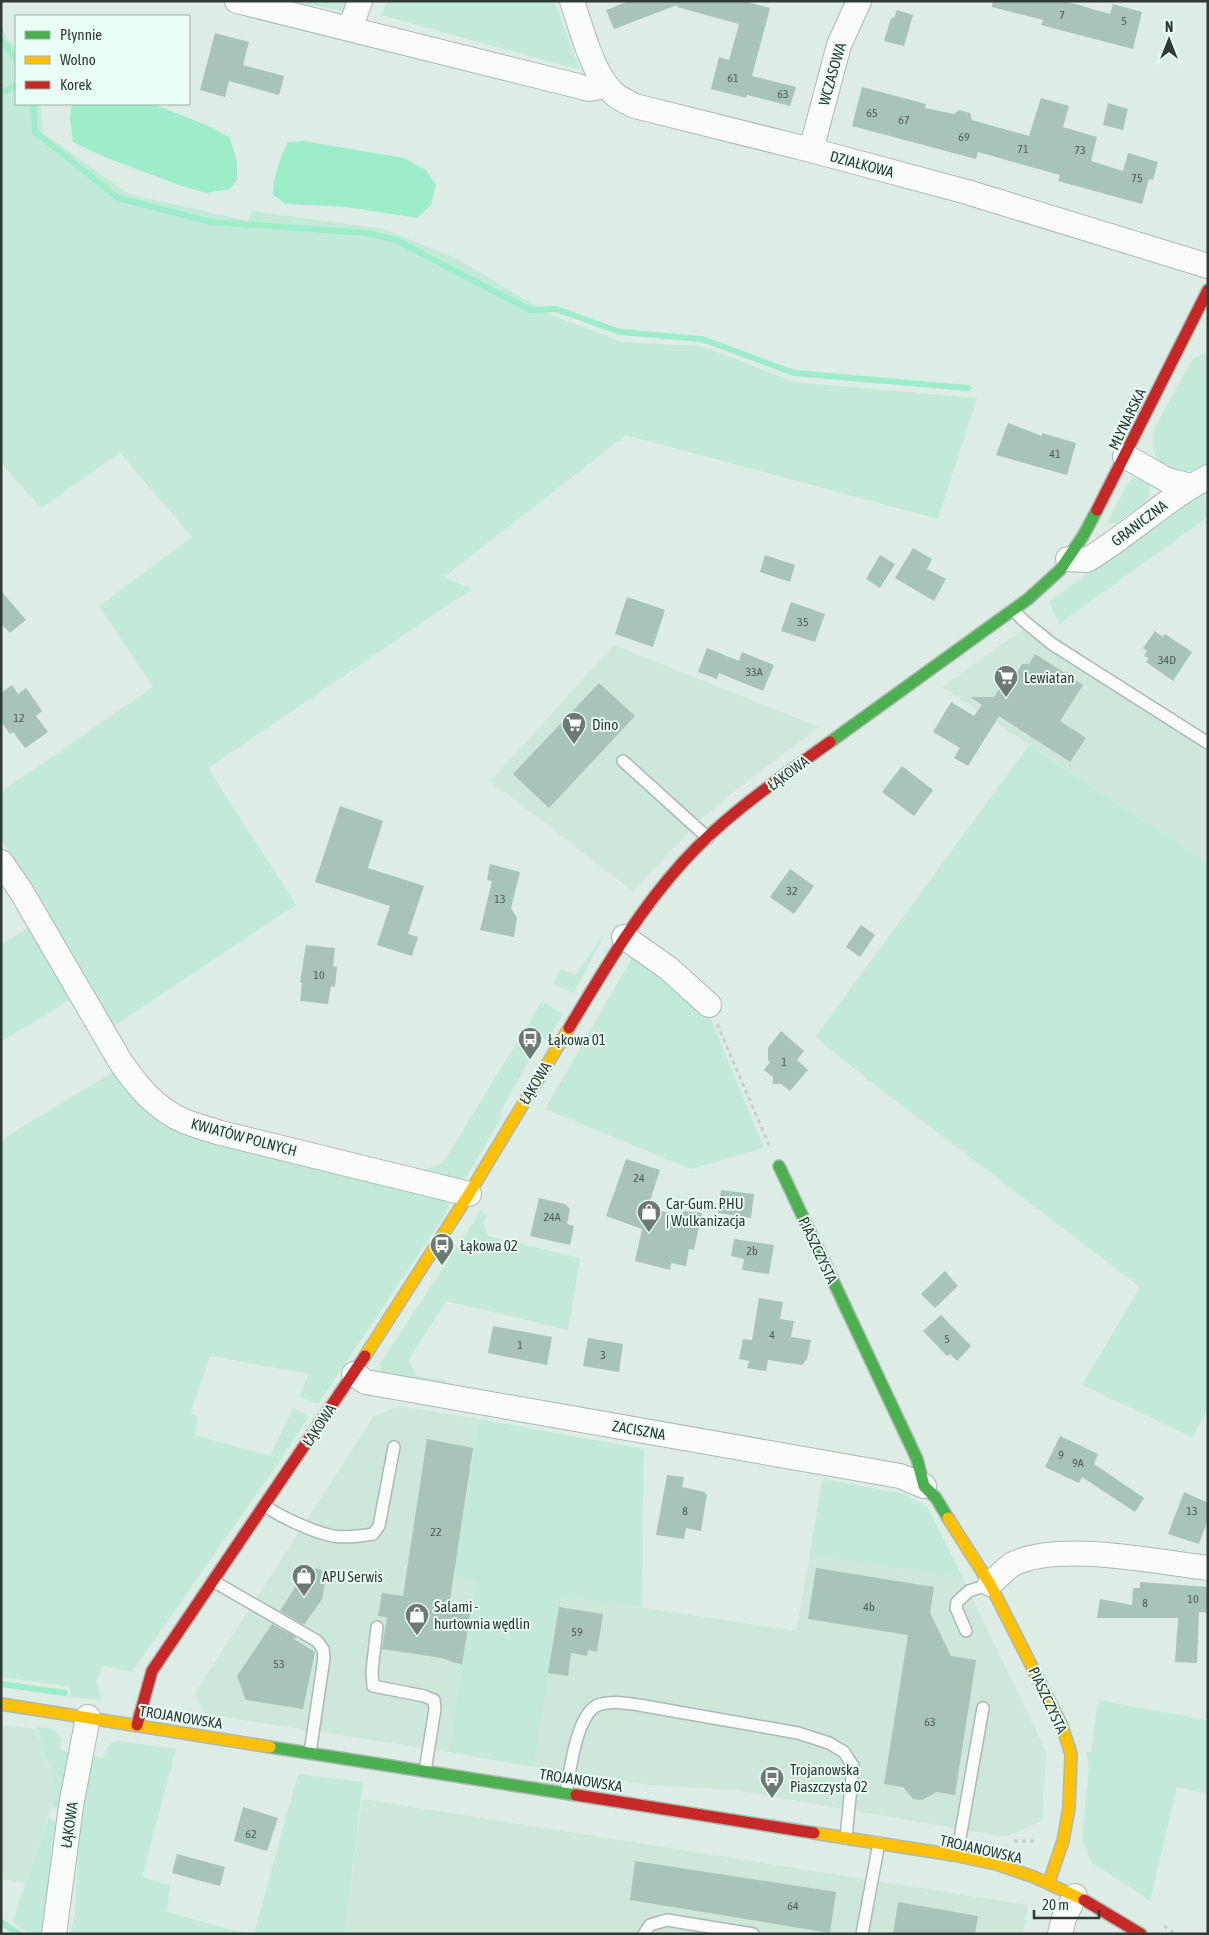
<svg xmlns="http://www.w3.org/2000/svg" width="1209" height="1935" viewBox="0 0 1209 1935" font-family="'Asap Condensed',sans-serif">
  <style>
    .built { fill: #cde7db }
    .green { fill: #c3ead8 }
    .water { fill: #9decca }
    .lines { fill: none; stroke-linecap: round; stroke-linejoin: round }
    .stream { stroke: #9decca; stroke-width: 6 }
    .building { fill: #a8c3b7 }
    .lane-casing { stroke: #acb8b2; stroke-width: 14 }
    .street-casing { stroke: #acb8b2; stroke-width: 26 }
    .fast-casing { stroke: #acb8b2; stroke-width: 14 }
    .slow-casing { stroke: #acb8b2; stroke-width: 14 }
    .jam-casing { stroke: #acb8b2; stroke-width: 14 }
    .path { stroke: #c7ccc9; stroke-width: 3; stroke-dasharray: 4 4; stroke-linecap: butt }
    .lane { stroke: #fafcfb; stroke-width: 11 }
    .street { stroke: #fafcfb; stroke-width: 24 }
    .fast { stroke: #4caf50; stroke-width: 11 }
    .slow { stroke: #ffc107; stroke-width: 11 }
    .jam { stroke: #c62828; stroke-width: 11 }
    .labels { text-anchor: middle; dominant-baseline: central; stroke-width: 4; stroke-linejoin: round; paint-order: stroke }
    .number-label { font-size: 12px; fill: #4e5c56 }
    .street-label { font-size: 15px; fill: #303a35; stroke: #e9fef4 }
    .poi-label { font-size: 15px; fill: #303a35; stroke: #e9fef4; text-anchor: start }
  </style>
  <rect width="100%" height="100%" fill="#ddede5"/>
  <path class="built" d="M1034,621L1208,740V863L942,687Z
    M614,645L819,727L738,788L702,818L633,891L490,781Z
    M399,1406L479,1419L453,1577L476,1581L449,1752L204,1714L195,1693L374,1416Z
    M810,1554L963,1578L1046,1752L1042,1821L1006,1837L735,1790L650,1785L534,1767L560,1595L796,1631Z
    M1,1724L36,1729L57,1793L26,1883L1,1879Z
    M362,1799L1028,1905L1023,1934H345Z"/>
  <path class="green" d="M287,1H351L346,11Z
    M388,1H554L580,70L381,15Z
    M1,23L6,37L16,48V104H41L43,133L129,194L248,221L252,211L384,229L454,257L551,315L623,342L702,346L794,382L977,398L938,519L626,435L444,577L472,589L208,768L296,905L110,1029L1,839V792L153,687L99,606L192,537L120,453L41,508L1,463Z
    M1208,352V467C1175,477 1147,471 1154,429L1193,358Z
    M1136,478L1145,480L1150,484V495L1147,500L1118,522L1111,524L1108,522L1109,519L1128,483L1131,479Z
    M1208,492V517L1059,624L1049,602L1103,562L1199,496Z
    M1029,745L1208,863V1410L1192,1437L1082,1385L1140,1287L867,1079L815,1037Z
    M29,927L74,997L1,1042V945Z
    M605,933L574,993L553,984L561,969L576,974Z
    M632,958L670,986L687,990L707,1009L764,1148L691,1169L545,1109Z
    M542,1001L563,1014L547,1040L542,1038L499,1114L502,1117L464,1181L417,1172L443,1163Z
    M114,1071L142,1103L438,1195L447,1201L449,1209L318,1404L299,1397L309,1374L210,1356L190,1414L198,1417L195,1435L270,1456L293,1408L309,1416L281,1459L132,1672L103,1666L97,1682L102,1700L70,1697V1687L1,1677V1140Z
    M481,1210L487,1215L483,1222L488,1236L580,1258L568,1330L446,1301L409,1359L416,1376L447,1381L441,1387L383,1374L380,1367V1364Z
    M479,1419L644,1449L642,1607L560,1596L534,1767L449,1752L476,1581L453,1577Z
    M822,1479L905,1494L928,1508L963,1578L810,1554Z
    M1098,1700L1207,1720L1208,1714V1794L1177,1787L1150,1901L1091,1862L1082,1839L1089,1769L1086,1752H1091Z
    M36,1726L53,1729L61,1738L60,1750L70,1753L60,1808L52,1807L57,1793Z
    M119,1741L176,1749L142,1877L170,1885L167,1912L248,1934H70L75,1913L79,1831L93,1756L103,1758L106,1749L111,1743Z
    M298,1774L363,1782L345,1934H254Z
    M49,1818L57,1822L51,1850L50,1883L43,1934H29L12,1922Z"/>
  <path class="water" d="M72,104H153L211,127L230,138L237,162V180L230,189L206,193L179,185L107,158L73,142L70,117Z
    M304,141L404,158L426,170L436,185L431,205L417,218L346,207L286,204L273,195C273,175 280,160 288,142Z"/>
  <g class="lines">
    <path class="stream" d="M1,40L16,58
      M1,93L16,85
      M33,104L35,132L118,198L211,222L367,233L396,240L530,310L556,309L620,332L702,339L794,373L968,388
      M1,1684L65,1693
      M1,1922L19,1934"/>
  </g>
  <path class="building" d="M629,1H744L770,8L752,76L796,87L790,106L747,95L746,98L711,89L719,57L729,60L739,24L677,7V5L614,29L606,10Z
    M993,1H1065L1110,14L1113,4L1142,12L1133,49L1041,25L1043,20L992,7Z
    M897,10L913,15L904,46L884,41L891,18H894Z
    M215,33L249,42L243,65L284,76L279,95L229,81L225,97L200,90Z
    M862,87L926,104L925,108L954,114L959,110L970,113L972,120L1029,136L1041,98L1069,106L1063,127L1097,137L1091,161L1123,171L1128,153L1158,162L1153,180L1149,179L1142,204L1058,181L1060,175L978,152L976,159L852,126Z
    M1108,103L1128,109L1123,130L1103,125Z
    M1008,423L1042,436V433L1076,443L1067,475L996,455Z
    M913,548L932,559L927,569L946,579L934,601L895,578Z
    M765,555L795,565L790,582L760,572Z
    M880,555L895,564L880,588L866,579Z
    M1,591L26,620L10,633L1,624Z
    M627,597L665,610L653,647L615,634Z
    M791,602L825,614L815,642L781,631Z
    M1155,631L1163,637L1165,634L1192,652L1173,681L1146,662L1149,658L1144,656L1147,651L1143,648Z
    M707,648L739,661L742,652L774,665L763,691L719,673L717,679L698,672Z
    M1035,654L1083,685L1060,721L1086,738L1070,762L999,716L968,766L954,758L960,748L933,732L951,702L974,716L982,705L970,697H994L1007,677H1014L1022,664H1029Z
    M599,683L635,716L549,808L513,774Z
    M12,685L18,694L26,688L42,711L36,716L48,732L25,748L13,732L10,734L1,721V693Z
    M902,766L933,790L914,816L882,792Z
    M340,806L383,821L368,868L424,886L408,934L418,937L412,956L377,945L390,906L315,882Z
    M490,864L520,872L511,908L517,918L514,937L480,930L492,881L487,880Z
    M790,869L814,886L794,914L770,897Z
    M861,925L875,935L860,957L846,947Z
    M306,945L335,948L333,966L337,967L335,987L331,986L328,1004L300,1001L302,983L300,982Z
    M781,1031L804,1051L797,1060L808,1070L790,1091L781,1084H773V1077L764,1070L770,1062L768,1060V1048Z
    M626,1159L660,1170L648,1207L682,1217L683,1211L702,1213L694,1250L689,1249L686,1266L671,1263L670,1270L635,1261L642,1229L606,1216Z
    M721,1190L754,1194L751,1218L718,1213Z
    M539,1198L565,1204L570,1209L567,1224L574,1226L570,1245L530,1236Z
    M734,1239L774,1245L769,1274L742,1270L744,1259L731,1256Z
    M945,1271L958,1286L935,1308L921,1294Z
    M759,1298L783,1302L780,1319L794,1321L791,1337L811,1340L807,1359L802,1365L768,1360L766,1371L747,1368L749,1361L739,1359L743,1339L752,1340Z
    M941,1315L971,1346L957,1361L950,1354L947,1356L923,1331Z
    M493,1326L552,1337L547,1365L488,1353Z
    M588,1338L623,1344L619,1372L583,1366Z
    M1060,1436L1098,1454L1094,1464L1144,1498L1135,1512L1082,1477L1079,1483L1045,1467Z
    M427,1439L473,1448L449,1606L471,1609L462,1665L442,1658L382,1649L387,1617L378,1616L382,1593L403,1596Z
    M667,1475L684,1477L682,1487L705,1492V1494H707L701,1531L686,1528L684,1539L656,1535Z
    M1184,1492L1208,1503V1519L1199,1544L1168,1534Z
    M308,1567L327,1571L322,1599L304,1625L280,1611Z
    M816,1568L934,1587L930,1613L951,1656L976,1660L955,1795L937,1792L922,1800L913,1799L903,1787L884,1784L908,1635L808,1619Z
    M1140,1582L1208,1587V1613L1199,1612L1197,1663L1175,1662L1178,1618H1097L1100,1599L1132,1605L1133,1588H1140Z
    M559,1607L603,1614L597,1652L588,1650L587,1656L571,1653L568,1676L548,1673Z
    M272,1624L296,1637L294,1639L315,1652L303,1709L246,1700L237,1676Z
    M243,1807L278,1818L267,1851L234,1841Z
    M177,1854L225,1867L220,1886L172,1873Z
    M635,1861L836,1892L830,1933L630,1900Z
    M898,1902L978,1916L975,1934H893Z"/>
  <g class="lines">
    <defs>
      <path id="lane" d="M1013,610L1024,621L1052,644L1208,743
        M623,761L708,838
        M265,1506C281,1517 313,1532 333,1536C346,1538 361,1536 373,1534L379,1526L394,1447
        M213,1581L317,1641L323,1649L324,1658L310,1753
        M377,1627L372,1671L373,1686L424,1696L434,1700L435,1709L425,1771
        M966,1631L956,1608L957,1602L969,1591L990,1584
        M566,1793C570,1771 576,1718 596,1706C608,1700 626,1703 639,1705L798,1733L829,1743L844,1752L853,1766L846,1838
        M957,1855L983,1708
        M644,1934L650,1925L667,1920L753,1934
        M862,1934L879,1843"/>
      <path id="street" d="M237,1L566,83L589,89L606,86
        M572,1C581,27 590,64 607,86C614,96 624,101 635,106L811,150L967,192L1208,266
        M350,29L360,1
        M811,150L839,45L859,1
        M1125,456L1167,480L1191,486
        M1068,559L1087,560C1129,535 1164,500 1208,477
        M1,862L21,891L120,1061C137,1086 156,1109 184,1121C196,1126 209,1129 221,1133L469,1194
        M624,937L668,968L709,1005
        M354,1374L366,1382L900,1476L924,1486
        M990,1584C997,1578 1005,1569 1013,1564C1060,1541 1156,1562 1208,1568
        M54,1934L71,1806L88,1717
        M1060,1934L1064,1918L1075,1896"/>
      <path id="fast" d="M830,742L1028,599L1060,570L1083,536L1097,510
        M779,1166L917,1459L924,1486L936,1498L948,1518
        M270,1747L576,1795"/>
      <path id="slow" d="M365,1356L469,1194L569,1028
        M948,1518L990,1584L1062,1726L1071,1754L1069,1808L1063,1841L1049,1882
        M1,1704L270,1747
        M814,1833L953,1855L996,1864L1034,1877L1084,1900"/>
      <path id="jam" d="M1097,510L1208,290
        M569,1028C604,970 637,913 683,862C725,815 779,779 830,742
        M137,1725L152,1671L365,1356
        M576,1795L814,1833
        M1084,1900L1141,1934"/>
    </defs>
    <use href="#lane" class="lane-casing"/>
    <use href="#street" class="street-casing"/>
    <use href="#fast" class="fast-casing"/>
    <use href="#slow" class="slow-casing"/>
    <use href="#jam" class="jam-casing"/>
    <path class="path" d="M717,1024L769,1145
      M1014,1841H1038
      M1164,1926L1175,1934"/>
    <use href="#lane" class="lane"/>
    <use href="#street" class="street"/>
    <use href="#fast" class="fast"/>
    <use href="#slow" class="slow"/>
    <use href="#jam" class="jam"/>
  </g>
  <defs>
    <symbol id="supermarket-pin" viewBox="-11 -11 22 30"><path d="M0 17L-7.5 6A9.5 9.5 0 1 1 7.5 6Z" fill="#6d7973" stroke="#e9fef4"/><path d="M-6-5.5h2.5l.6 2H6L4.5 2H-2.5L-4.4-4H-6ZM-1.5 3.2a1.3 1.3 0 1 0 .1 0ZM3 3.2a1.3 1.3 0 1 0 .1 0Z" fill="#fff"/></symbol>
    <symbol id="bus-pin" viewBox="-11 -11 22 30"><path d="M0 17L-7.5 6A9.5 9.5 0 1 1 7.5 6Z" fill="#6d7973" stroke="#e9fef4"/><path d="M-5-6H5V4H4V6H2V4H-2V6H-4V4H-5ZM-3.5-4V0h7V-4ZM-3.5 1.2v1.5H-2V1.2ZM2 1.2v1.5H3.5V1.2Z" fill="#fff"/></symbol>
    <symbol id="shop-pin" viewBox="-11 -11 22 30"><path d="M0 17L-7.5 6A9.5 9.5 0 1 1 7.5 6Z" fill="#6d7973" stroke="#e9fef4"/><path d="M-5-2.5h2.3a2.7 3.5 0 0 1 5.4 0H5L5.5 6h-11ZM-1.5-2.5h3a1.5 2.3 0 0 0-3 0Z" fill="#fff"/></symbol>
  </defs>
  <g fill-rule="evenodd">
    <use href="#supermarket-pin" x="992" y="663" width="28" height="38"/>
    <use href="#supermarket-pin" x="560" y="710" width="28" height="38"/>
    <use href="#bus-pin" x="516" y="1025" width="28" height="38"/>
    <use href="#shop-pin" x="635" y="1198" width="28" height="38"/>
    <use href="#bus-pin" x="428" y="1231" width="28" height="38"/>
    <use href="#shop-pin" x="290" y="1562" width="28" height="38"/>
    <use href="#shop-pin" x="403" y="1601" width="28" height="38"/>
    <use href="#bus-pin" x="758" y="1764" width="28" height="38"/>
  </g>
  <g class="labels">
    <g class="number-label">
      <text x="1062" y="15">7</text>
      <text x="1124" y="21">5</text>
      <text x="733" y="78">61</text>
      <text x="783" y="94">63</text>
      <text x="872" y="113">65</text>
      <text x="904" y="120">67</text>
      <text x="964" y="137">69</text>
      <text x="1023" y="149">71</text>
      <text x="1080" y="150">73</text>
      <text x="1137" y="178">75</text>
      <text x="1055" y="454">41</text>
      <text x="803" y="622">35</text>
      <text x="1167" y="660">34D</text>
      <text x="754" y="672">33A</text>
      <text x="19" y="718">12</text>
      <text x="792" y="891">32</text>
      <text x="500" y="899">13</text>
      <text x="319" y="975">10</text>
      <text x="784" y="1062">1</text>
      <text x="639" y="1178">24</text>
      <text x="552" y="1217">24A</text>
      <text x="752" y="1251">2b</text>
      <text x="772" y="1335">4</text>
      <text x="947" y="1339">5</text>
      <text x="520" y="1345">1</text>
      <text x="603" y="1355">3</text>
      <text x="1061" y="1455">9</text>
      <text x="1078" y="1463">9A</text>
      <text x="685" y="1511">8</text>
      <text x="1192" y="1511">13</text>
      <text x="436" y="1532">22</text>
      <text x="1193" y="1599">10</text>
      <text x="1145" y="1603">8</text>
      <text x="869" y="1607">4b</text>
      <text x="577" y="1632">59</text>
      <text x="279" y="1664">53</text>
      <text x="930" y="1722">63</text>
      <text x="251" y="1834">62</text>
      <text x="793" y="1906">64</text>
    </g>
    <g class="street-label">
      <text transform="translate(832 74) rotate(-74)">WCZASOWA</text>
      <text transform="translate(862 164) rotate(15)">DZIAŁKOWA</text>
      <text transform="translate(1127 419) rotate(-64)">MŁYNARSKA</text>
      <text transform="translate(1139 523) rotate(-37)">GRANICZNA</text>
      <text transform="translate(788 773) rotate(-36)">ŁĄKOWA</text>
      <text transform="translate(535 1083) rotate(-59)">ŁĄKOWA</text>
      <text transform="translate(244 1137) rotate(15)">KWIATÓW POLNYCH</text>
      <text transform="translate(818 1250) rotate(65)">PIASZCZYSTA</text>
      <text transform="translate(319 1425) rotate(-56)">ŁĄKOWA</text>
      <text transform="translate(639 1430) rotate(10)">ZACISZNA</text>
      <text transform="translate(1048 1700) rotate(65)">PIASZCZYSTA</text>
      <text transform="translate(181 1717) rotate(9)">TROJANOWSKA</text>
      <text transform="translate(581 1780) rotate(9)">TROJANOWSKA</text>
      <text transform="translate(69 1825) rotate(-82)">ŁĄKOWA</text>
      <text transform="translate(981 1849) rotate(13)">TROJANOWSKA</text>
    </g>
    <g class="poi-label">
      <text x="1024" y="677">Lewiatan</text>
      <text x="592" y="724">Dino</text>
      <text x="548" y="1039">Łąkowa 01</text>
      <text x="666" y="1203">Car-Gum. PHU<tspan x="666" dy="17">| Wulkanizacja</tspan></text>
      <text x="460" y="1245">Łąkowa 02</text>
      <text x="322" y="1576">APU Serwis</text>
      <text x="434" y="1606">Salami -<tspan x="434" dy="17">hurtownia wędlin</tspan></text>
      <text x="790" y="1769">Trojanowska<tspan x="790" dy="17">Piaszczysta 02</tspan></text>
    </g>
  </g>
  <rect width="1209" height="1935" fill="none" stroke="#303a35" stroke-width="5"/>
  <rect x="15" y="15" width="175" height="90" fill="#e9fef4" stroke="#9fb0a8"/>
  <rect x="25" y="31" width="25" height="8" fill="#4caf50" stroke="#9fb0a8"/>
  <text x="60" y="40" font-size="15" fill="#303a35">Płynnie</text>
  <rect x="25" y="56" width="25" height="8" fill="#ffc107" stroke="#9fb0a8"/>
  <text x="60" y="65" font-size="15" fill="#303a35">Wolno</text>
  <rect x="25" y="81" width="25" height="8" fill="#c62828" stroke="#9fb0a8"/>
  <text x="60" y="90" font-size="15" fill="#303a35">Korek</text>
  <g transform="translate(1169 40)" stroke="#e9fef4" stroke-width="4" paint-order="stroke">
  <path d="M0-4L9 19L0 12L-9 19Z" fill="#303a35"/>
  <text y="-8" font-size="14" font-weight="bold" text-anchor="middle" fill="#303a35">N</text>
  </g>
  <path d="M1034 1910v8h65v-8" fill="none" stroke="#303a35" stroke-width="2.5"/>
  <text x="1042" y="1910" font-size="15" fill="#303a35" stroke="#e9fef4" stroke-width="4" paint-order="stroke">20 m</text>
</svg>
